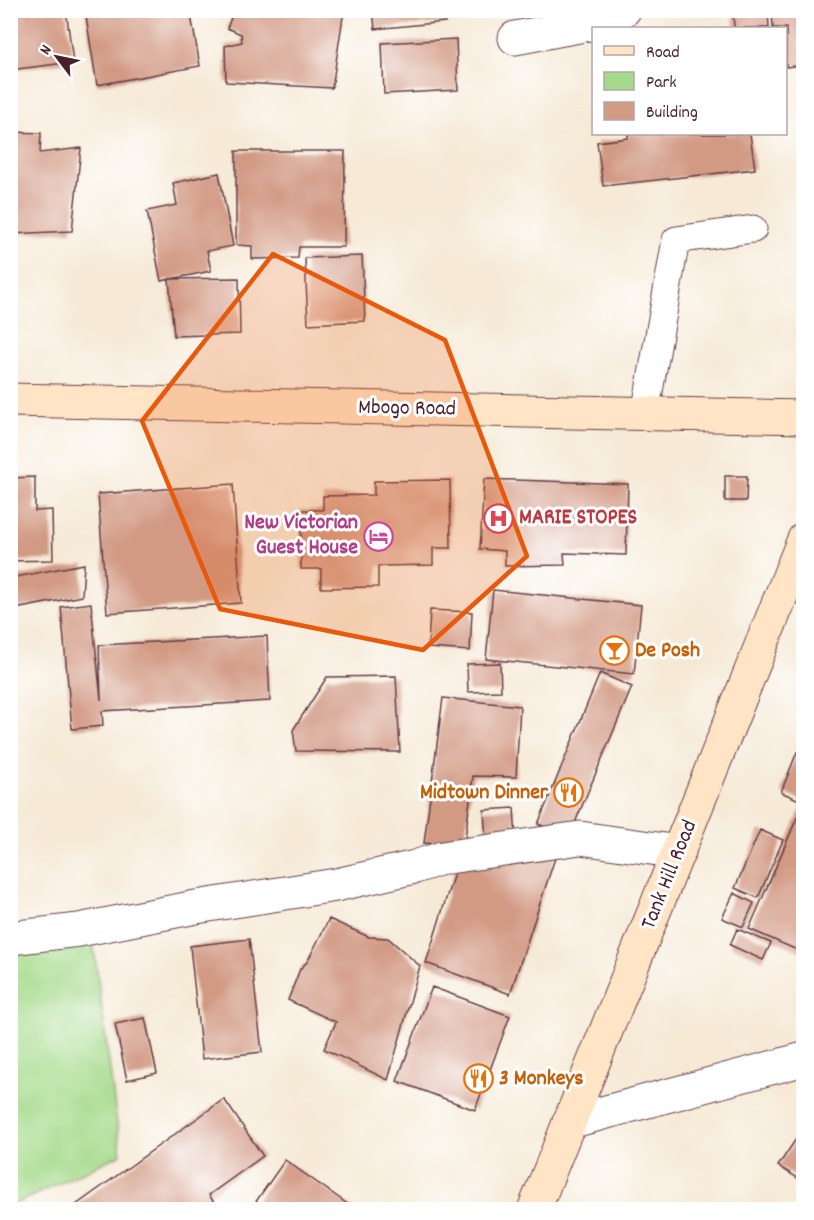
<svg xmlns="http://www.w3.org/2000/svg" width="814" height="1220" viewBox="0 0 814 1220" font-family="Dekko,sans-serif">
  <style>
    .green { fill: #a5da8a; stroke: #787c5a; stroke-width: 1.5 }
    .building { fill: #d29983 }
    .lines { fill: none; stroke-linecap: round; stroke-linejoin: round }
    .lane-casing { stroke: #643d45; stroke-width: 29 }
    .street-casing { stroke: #643d45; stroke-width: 35 }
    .secondary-casing { stroke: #643d45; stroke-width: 35 }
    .lane { stroke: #fff; stroke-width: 27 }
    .street { stroke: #fff; stroke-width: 33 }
    .secondary { stroke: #ffe4c6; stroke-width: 33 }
    .marked { fill: #e8590c; fill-opacity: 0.2; stroke: #e8590c; stroke-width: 4.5; stroke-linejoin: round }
    .labels { text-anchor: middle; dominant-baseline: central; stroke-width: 6; stroke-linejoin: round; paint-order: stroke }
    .street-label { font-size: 22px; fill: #4a1f2b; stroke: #fff }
    .health-label { font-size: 22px; font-weight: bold; fill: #be3a42; stroke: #fff; text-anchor: start }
    .hotel-label { font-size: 22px; font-weight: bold; fill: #b23c85; stroke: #fff; text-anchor: end }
    .food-label { font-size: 22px; font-weight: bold; fill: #c56008; stroke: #fff; text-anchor: start }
  </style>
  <rect width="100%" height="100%" fill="#fff"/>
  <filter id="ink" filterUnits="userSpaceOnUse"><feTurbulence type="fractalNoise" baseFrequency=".0167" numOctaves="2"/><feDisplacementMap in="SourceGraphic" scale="12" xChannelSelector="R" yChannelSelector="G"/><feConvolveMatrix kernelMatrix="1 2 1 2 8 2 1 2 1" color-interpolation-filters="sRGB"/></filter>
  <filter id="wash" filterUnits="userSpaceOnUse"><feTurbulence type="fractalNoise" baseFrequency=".008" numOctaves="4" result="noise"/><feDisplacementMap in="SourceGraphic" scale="24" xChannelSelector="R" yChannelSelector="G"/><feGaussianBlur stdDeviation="1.35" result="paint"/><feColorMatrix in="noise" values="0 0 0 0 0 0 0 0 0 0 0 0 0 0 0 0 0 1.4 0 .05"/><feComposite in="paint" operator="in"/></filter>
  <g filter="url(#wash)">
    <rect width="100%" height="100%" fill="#f6ead7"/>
    <path class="green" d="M92,934L121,1154L11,1206L10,945Z"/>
    <g id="blocks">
      <path class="building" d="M10,10H66L73,62L10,70Z
        M85,10H190L200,66L97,85Z
        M234,10H344L332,88L226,82L225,46L242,42L241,34L227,28Z
        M373,10H444L445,22L375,29Z
        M733,10H768L769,28H734Z
        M772,10H804V65L786,67V28H773Z
        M456,39L458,90L384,94L382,43Z
        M10,132L41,133L40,153L81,148L72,231L10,234Z
        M628,134H750L755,169L603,186L597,142L628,138Z
        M236,151H345L344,247H299L298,258L252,259V246L236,245Z
        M219,173L233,246L207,251L211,271L161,281L147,211L177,205L173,183Z
        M362,256L365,321L308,324L305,258Z
        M239,278L240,334L174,336L169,279Z
        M725,476H747L746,501H725Z
        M35,477V511L52,510L53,560L10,561V478Z
        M484,479L628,484L626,555L564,553L565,565L505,566V551L480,549Z
        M450,480L451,548H433V565L378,566V587L321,588V569H301V510H323V496L374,495V481Z
        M233,484L241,603L107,613L98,494Z
        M84,564L82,596L10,610V578Z
        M493,590L641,605L634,674L486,659Z
        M91,603L101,700L99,645L267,636L270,701L102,711L103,726L72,729L61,607Z
        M430,610L472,612L470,651L428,648Z
        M500,663L501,691L468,692L467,664Z
        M600,673L632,687L569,837L538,824Z
        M396,676L400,752L296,751L293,730L327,677Z
        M443,698L520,706L516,777L473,776L464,847L424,843Z
        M797,752L804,754V802L781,792Z
        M514,808L516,840L486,842L484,810Z
        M800,811L804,812V953L749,929Z
        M760,830L783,840L758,898L735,888Z
        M557,852L510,994L426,963L459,857Z
        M734,893L754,903L743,927L722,918Z
        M329,919L369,937L388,938L420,966L388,1080L324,1049L336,1022L288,1000L300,969L307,962Z
        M737,929L771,943L763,960L730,945Z
        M249,939L262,1052L202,1059L190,946Z
        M432,987L510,1016L475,1110L397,1081Z
        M145,1018L157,1073L127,1080L115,1024Z
        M224,1099L263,1156L209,1195L219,1210H69Z
        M804,1127V1182L778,1166Z
        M285,1160L356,1210H250Z"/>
    </g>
  </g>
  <g filter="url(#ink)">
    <use href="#blocks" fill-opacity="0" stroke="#643d45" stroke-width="1.5"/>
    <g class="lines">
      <defs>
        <path id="lane" d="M645,414L676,240L753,229"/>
        <path id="street" d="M515,38L600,22L624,10
          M10,938L79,930L196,907L336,885L415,867L442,858L580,838L679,852
          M569,1122L804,1059"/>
        <path id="secondary" d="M10,400L804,417
          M534,1210L804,539"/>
      </defs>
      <use href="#lane" class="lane-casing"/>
      <use href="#street" class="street-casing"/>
      <use href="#secondary" class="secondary-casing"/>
      <use href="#lane" class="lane"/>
      <use href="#street" class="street"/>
      <use href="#secondary" class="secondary"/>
    </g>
  </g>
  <path class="marked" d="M273,254L445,340L527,556L423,650L220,609L142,421Z"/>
  <defs>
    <symbol id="hospital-ring" viewBox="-11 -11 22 22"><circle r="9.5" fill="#fff" stroke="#e0444e" stroke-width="1.5"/><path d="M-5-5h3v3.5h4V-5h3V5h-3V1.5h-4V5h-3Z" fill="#e0444e"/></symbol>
    <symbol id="hotel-ring" viewBox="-11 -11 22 22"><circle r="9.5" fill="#fff" stroke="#d1479c" stroke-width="1.5"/><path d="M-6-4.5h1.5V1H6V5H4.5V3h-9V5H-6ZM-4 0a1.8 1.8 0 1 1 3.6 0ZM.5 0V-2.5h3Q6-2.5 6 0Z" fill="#d1479c"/></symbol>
    <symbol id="bar-ring" viewBox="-11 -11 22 22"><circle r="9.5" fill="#fff" stroke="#e8710a" stroke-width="1.5"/><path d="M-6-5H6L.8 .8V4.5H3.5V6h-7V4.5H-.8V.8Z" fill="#e8710a"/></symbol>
    <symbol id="restaurant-ring" viewBox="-11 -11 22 22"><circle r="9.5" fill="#fff" stroke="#e8710a" stroke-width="1.5"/><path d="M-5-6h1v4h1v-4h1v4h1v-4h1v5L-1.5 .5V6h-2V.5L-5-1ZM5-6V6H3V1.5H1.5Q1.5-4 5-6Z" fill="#e8710a"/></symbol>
  </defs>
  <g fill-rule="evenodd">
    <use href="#hospital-ring" x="482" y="502" width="33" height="33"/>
    <use href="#hotel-ring" x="362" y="520" width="33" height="33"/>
    <use href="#bar-ring" x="598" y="634" width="33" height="33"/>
    <use href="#restaurant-ring" x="552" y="776" width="33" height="33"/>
    <use href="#restaurant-ring" x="462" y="1062" width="33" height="33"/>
  </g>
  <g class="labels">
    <g class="street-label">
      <text transform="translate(407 409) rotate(1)">Mbogo Road</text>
      <text transform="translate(670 875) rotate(-68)">Tank Hill Road</text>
    </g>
    <g class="health-label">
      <text x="519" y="518">MARIE STOPES</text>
    </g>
    <g class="hotel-label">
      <text x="358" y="523">New Victorian<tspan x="358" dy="25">Guest House</tspan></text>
    </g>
    <g class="food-label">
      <text x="635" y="651">De Posh</text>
      <text x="548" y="793" text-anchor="end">Midtown Dinner</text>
      <text x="499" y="1079">3 Monkeys</text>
    </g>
  </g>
  <rect width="814" height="1220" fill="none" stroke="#fff" stroke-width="36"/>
  <rect x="592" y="27" width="195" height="108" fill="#ffffff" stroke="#b7a5aa" stroke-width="1.5"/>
  <rect x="604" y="46" width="30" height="9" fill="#ffe4c6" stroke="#b7a5aa" stroke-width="1.5"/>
  <text x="646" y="57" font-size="18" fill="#4a1f2b">Road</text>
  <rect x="604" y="72" width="30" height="18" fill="#a5da8a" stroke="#b7a5aa" stroke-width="1.5"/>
  <text x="646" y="87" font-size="18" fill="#4a1f2b">Park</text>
  <rect x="604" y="102" width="30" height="18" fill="#d29983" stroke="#b7a5aa" stroke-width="1.5"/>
  <text x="646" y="117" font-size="18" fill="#4a1f2b">Building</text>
  <g transform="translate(57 57) rotate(302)" stroke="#ffffff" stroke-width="4.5" paint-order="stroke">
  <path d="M0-4.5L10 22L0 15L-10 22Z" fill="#4a1f2b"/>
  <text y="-9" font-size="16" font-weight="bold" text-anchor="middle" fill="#4a1f2b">N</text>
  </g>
</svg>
